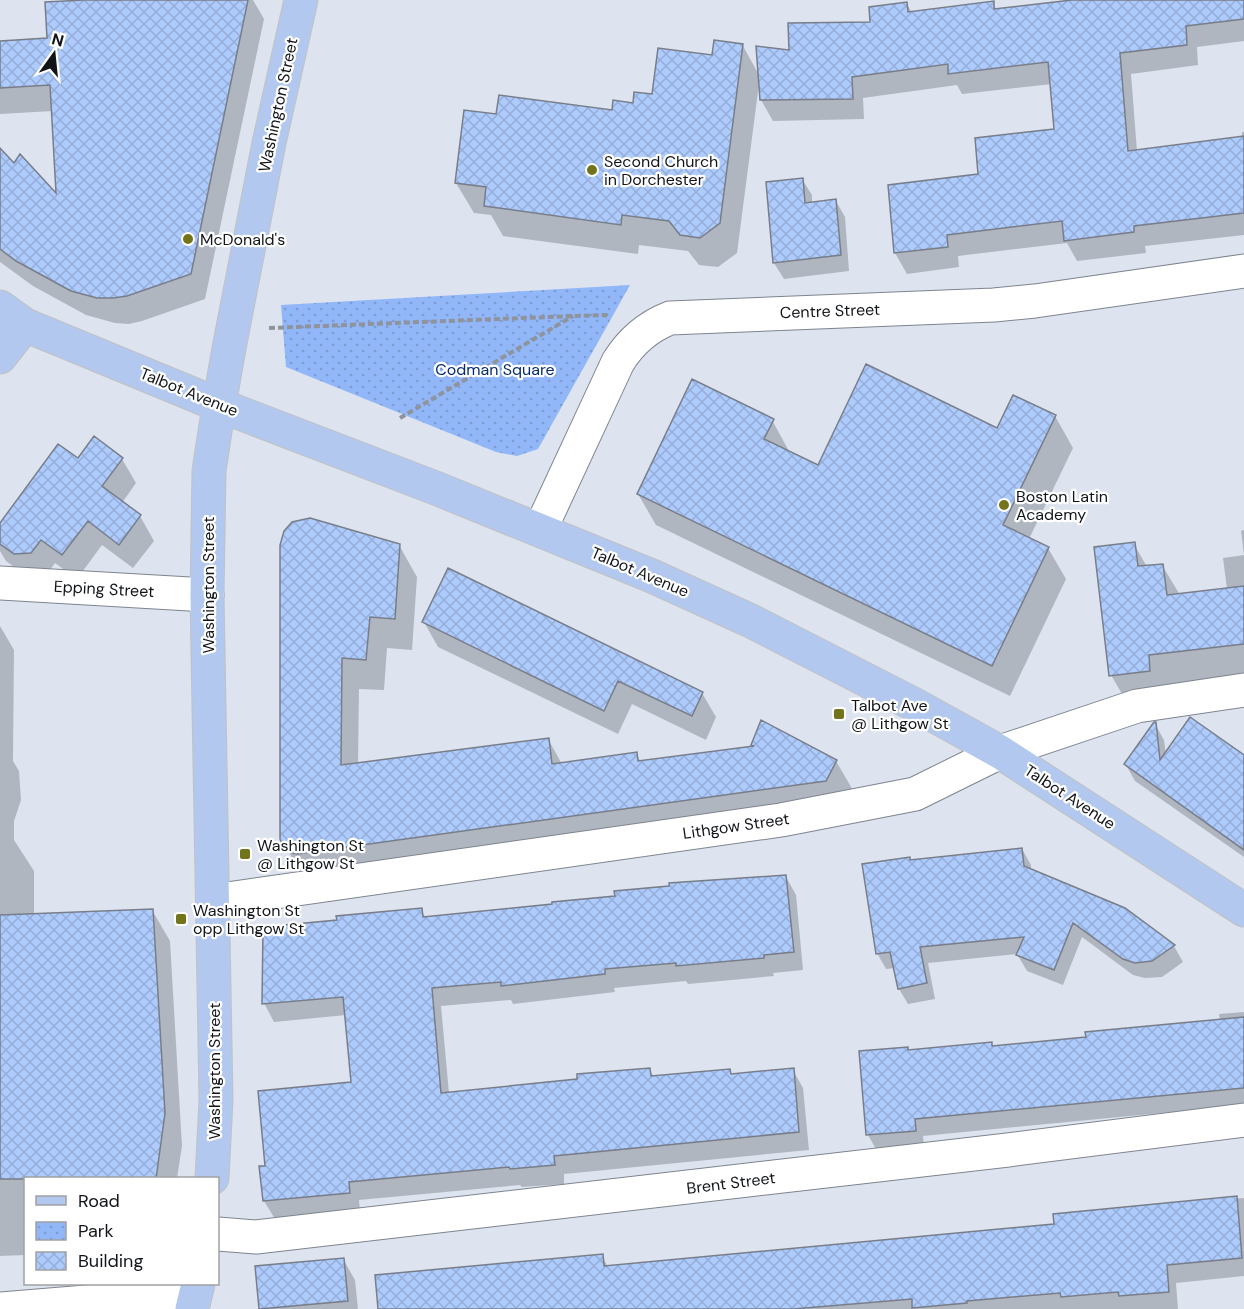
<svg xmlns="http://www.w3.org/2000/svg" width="1244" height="1309" viewBox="0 0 1244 1309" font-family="'DM Sans',sans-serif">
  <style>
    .park { fill: url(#park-dots) }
    .shadow { fill: #0003 }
    .building { fill: url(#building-cross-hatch); stroke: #787e89; stroke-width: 1.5 }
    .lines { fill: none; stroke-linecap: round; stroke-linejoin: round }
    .minor-casing { stroke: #7e848f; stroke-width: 35 }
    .major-casing { stroke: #c1c2c3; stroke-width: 35 }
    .path { stroke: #8e939c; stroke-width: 4; stroke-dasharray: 6 3; stroke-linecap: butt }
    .minor { stroke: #fff; stroke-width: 33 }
    .major { stroke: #b2c8ee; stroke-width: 33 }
    .poi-dot { fill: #71741a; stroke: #fff; stroke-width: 2 }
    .labels { text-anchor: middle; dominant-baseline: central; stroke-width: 4.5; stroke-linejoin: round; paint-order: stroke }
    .street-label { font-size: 16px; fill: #111418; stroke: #fff }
    .poi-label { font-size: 16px; fill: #111418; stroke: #fff; text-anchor: start }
    .park-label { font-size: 16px; fill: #062b71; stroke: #fff }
  </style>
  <defs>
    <pattern id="park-dots" width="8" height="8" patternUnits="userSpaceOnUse" patternTransform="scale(1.5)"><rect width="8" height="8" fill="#92b7f8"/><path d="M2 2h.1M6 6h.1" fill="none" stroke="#7d9cd4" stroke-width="1.8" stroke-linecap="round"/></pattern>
    <pattern id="building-cross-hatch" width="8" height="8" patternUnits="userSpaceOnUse" patternTransform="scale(1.5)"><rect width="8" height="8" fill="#aecbfd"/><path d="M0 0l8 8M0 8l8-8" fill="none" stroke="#95add8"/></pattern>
  </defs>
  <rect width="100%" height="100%" fill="#dde4f0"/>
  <path class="park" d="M630,285L538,449L517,456L496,452L286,367L281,305Z"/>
  <path class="shadow" d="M114,0H253L264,19L205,299L142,321L129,324L115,323L86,315L33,286L0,262V151L14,165L58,197L53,111L0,114V42L48,39Z
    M1085,0H1244V41L1197,47L1198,65L1131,74L1137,151L1242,138V132H1244V235L1145,246L1146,253L1077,261L1067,243L958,256L959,267L907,274L895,253L980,175L1056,130L1052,84L962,94L957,85L863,98L864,119L773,121L761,100L759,84L737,253L718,267L699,265L688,251L639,245L638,254L503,236L491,215L474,213L456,183L497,116L613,111L634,105L653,96L713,57L743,46L759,75L790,52L872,23L907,4L912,13L993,3L997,11Z
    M802,179L812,195V203L836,201L845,217L849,271L784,279L774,263L768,183Z
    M1055,416L1073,448L1029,539L1048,548L1066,579L1010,696L656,525L638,494L772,420L790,453L819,467Z
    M122,459L136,483L122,503L140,516L154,541L133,568L102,545L77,579L55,563L45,577L29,578L6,561L0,551V525L78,460Z
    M1244,530V677L1129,706L1111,675L1134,544L1147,567L1162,565L1180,595L1227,589L1223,558L1244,555L1241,531Z
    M399,545L417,577L412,650L387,648L384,690L359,689L358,764L548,739L562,764L636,754L641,762L754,748L753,745L836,761L854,792L305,881L287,849L282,546Z
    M424,622L702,693L716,717L706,740L632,704L618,734L438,647Z
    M0,626L14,650L13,761L19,771L21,800L14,821V840L34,871V915L152,910L170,941L182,1146L177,1178H26V1255L0,1256Z
    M1155,724L1164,740L1166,754L1244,757V857L1135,781L1126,765Z
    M1022,849L1031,865V871L1125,909L1174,946L1183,962L1162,977L1145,978L1133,975L1082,937L1063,985L1027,971L1017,954L928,963L935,999L908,1004L899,989L895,968L886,969L877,953L909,858L911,862Z
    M786,877L796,895L803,970L773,973L774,976L688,984L686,981L614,988L615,992L513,1004L511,1000L441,1006L449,1093L579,1080L649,1069L654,1077L730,1070L732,1075L793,1070L803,1088L809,1150L564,1174V1184L522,1187L520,1185L359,1200L360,1211L275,1219L264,1201L261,1168L266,1167L352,1083L346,1015L274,1022L264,1003L421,910L426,918L553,905Z
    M1244,1012V1105L923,1136L924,1147L877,1151L868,1135L907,1049L909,1052L991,1043L993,1048L1087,1039L1220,1020L1219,1014Z
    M1244,1198V1276L1176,1283L1178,1309H380L602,1256L608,1267L1055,1225L1054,1215Z
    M343,1259L355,1280L358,1309H261L257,1267Z"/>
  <path class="building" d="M84,0H248L191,274L127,296L113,298H97L71,291L16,261L0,249V148L14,163L20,154L56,193L50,85L0,88V41L47,38L45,2Z
    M1072,0H1244V19L1186,26L1187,45L1120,53L1128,151L1244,136V213L1134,226V232L1064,241L1062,221L947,235L948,247L894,253L888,185L978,174L975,138L1054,129L1048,62L948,74V64L852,77L853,99L760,100L756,46L789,50L788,23L870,22L869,7L907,2L908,12L994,1V9Z
    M714,40L743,44L720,223L700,238L680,235L669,221L622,215L621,225L484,206L486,187L455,183L464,110L496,114L499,95L612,110L613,100L633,103L634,92L652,94L658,48L712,55Z
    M803,178L805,203L836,199L841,255L773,263L766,182Z
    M866,364L997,428L1013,395L1056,415L1003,525L1049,547L992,666L637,494L692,379L774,419L764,439L818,465Z
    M94,436L123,458L102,486L141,515L119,545L88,521L62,555L41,540L31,553L14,554L0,544V523L58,444L78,458Z
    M310,518L400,544L395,619L370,617L366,660L342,658L341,765L549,738L552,764L637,752L638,761L754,746L751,745L761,720L837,760L826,781L297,854L289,852L283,846L280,839V545L284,531L292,522Z
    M1135,542L1138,566L1163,564L1167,595L1244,586V644L1149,655L1150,671L1109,676L1094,547Z
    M448,568L703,692L692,716L618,681L604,711L422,622Z
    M1190,717L1244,755V850L1124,764L1154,722H1156L1160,760Z
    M1022,848L1024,866L1125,908L1175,945L1152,961L1135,963L1123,959L1073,923L1054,970L1016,955L1024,937L920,947L927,983L898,989L890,952L876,954L862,864L910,857V860Z
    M786,875L794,952L764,955V958L676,966V963L605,969V974L501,986V982L432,988L441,1093L577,1079V1074L650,1068L651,1076L730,1069L731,1074L794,1068L799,1132L554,1156L555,1165L510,1169L509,1167L349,1182L350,1193L263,1201L259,1166H265L258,1091L351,1082L343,997L262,1004L263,927L337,920L336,916L422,908L423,917L552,904V902L615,896L614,891L669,886V883Z
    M153,909L165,1113L156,1179H0V915Z
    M1244,1017V1088L915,1119L916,1131L866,1135L859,1051L908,1047V1050L992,1042V1046L1086,1037L1085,1032Z
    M1237,1196L1242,1258L1167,1265L1169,1292L1119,1296L1118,1292L1061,1297L1060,1293L967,1301V1303L912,1308V1299L793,1309H378L375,1275L603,1254L604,1266L1054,1224L1053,1214Z
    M344,1258L348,1301L259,1309L255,1266Z"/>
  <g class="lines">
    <defs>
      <path id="minor" d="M540,530L618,362C631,341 647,327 670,318L994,305L1035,301L1244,271
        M0,583L207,595
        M213,901L781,820L915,794L1000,752L1137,706L1244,690
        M218,1234L256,1237L1008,1150L1244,1120
        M0,1309L147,1297L194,1298"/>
      <path id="major" d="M0,307L25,325L219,405L438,489L652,576L751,621L915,705L1000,752L1244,910
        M0,357L25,325
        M212,1178L216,1100L207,595L209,471L219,405L230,343L269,143L301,0
        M192,1309L198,1284"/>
    </defs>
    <use href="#minor" class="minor-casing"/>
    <use href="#major" class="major-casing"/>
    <path class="path" d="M269,328L574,316L606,315L609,317
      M400,418L573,316"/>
    <use href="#minor" class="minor"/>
    <use href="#major" class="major"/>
  </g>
  <g class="poi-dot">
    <circle cx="592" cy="170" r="6"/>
    <circle cx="188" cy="239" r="6"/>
    <circle cx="1004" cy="505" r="6"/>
    <rect x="833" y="708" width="12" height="12" rx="3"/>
    <rect x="239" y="848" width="12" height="12" rx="3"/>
    <rect x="175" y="913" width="12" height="12" rx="3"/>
  </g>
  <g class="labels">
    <g class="street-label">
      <text transform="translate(278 105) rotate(-78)">Washington Street</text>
      <text transform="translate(830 311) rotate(-2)">Centre Street</text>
      <text transform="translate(189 392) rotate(22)">Talbot Avenue</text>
      <text transform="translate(640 572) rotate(23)">Talbot Avenue</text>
      <text transform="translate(208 585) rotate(-90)">Washington Street</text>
      <text transform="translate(104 589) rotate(3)">Epping Street</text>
      <text transform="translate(1070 797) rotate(33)">Talbot Avenue</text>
      <text transform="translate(736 826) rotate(-8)">Lithgow Street</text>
      <text transform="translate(214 1071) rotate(-90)">Washington Street</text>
      <text transform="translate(731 1183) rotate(-7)">Brent Street</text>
    </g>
    <g class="poi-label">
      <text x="604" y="161">Second Church<tspan x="604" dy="18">in Dorchester</tspan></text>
      <text x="200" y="239">McDonald's</text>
      <text x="1016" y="496">Boston Latin<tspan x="1016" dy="18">Academy</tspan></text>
      <text x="851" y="705">Talbot Ave<tspan x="851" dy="18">@ Lithgow St</tspan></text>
      <text x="257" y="845">Washington St<tspan x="257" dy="18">@ Lithgow St</tspan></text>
      <text x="193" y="910">Washington St<tspan x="193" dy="18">opp Lithgow St</tspan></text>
    </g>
    <g class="park-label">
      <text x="495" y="369">Codman Square</text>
    </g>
  </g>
  <rect x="24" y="1177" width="195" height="108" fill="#ffffff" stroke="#a0a1a3" stroke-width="1.5"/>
  <rect x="36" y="1196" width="30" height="9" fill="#b2c8ee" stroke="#a0a1a3" stroke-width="1.5"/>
  <text x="78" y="1207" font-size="18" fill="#111418">Road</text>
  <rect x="36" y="1222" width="30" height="18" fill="url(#park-dots)" stroke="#a0a1a3" stroke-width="1.5"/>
  <text x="78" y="1237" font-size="18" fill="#111418">Park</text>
  <rect x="36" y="1252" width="30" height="18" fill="url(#building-cross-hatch)" stroke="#a0a1a3" stroke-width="1.5"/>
  <text x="78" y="1267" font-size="18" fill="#111418">Building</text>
  <g transform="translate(54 54) rotate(15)" stroke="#ffffff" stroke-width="4.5" paint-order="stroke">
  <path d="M0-4.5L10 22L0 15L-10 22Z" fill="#111418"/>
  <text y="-9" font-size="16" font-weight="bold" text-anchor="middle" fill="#111418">N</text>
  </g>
</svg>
